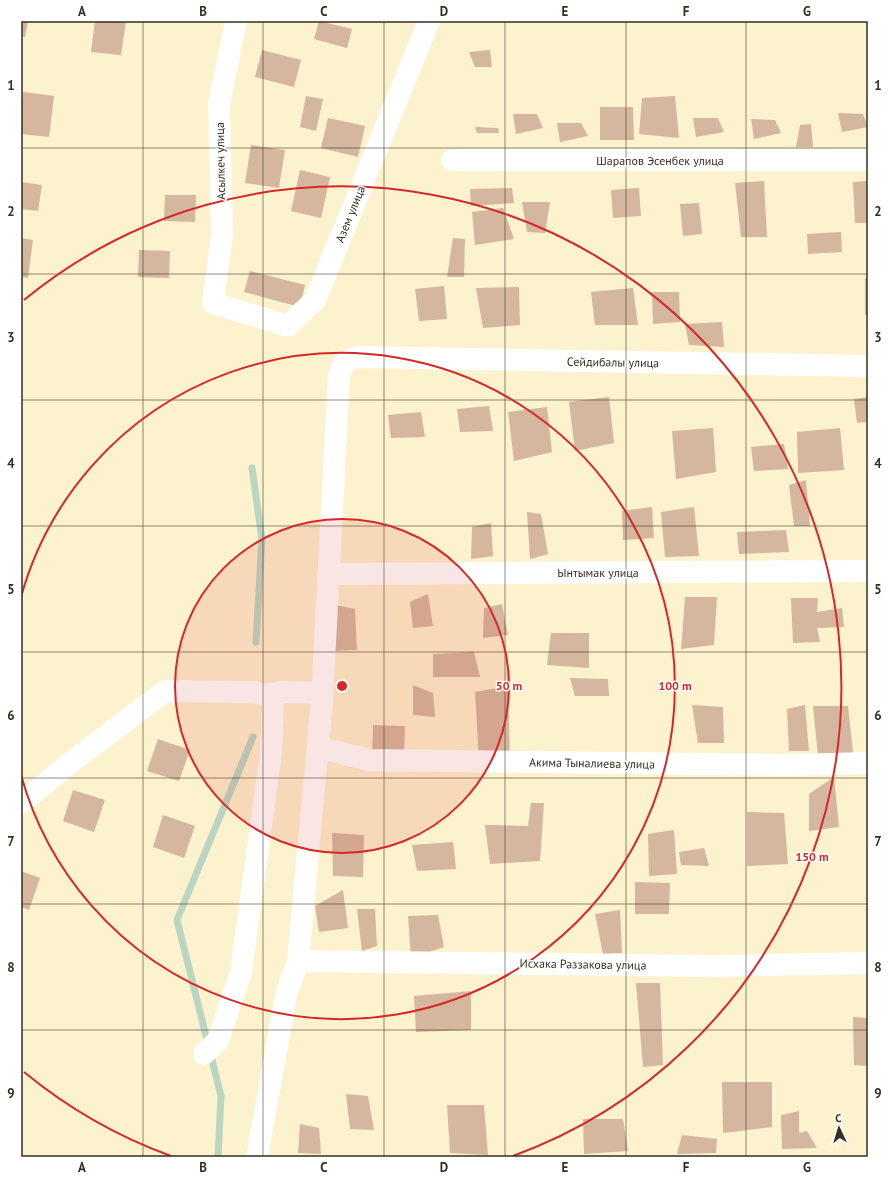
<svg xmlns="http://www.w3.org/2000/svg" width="889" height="1178" viewBox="0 0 889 1178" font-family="'PT Sans',sans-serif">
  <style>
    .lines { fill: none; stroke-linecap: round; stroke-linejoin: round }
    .stream { stroke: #bad6c3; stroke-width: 7 }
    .building { fill: #d4b79e }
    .minor { stroke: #fff; stroke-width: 22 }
    .grid { fill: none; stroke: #332f21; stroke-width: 1; stroke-opacity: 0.55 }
    .ring { fill: none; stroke: #d62828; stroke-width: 2 }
    .labels { text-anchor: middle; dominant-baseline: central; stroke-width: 3; stroke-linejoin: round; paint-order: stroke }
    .street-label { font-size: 12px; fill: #332f21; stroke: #fff }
    .centre { fill: #d62828; stroke: #fff; stroke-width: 2 }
    .ring-label { font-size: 12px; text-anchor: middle; font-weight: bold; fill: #d62828; stroke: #fff; stroke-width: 3; stroke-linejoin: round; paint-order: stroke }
    .neatline { fill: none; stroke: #332f21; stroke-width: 1.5 }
    .grid-label { font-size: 13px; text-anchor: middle; font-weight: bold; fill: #332f21 }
  </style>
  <rect width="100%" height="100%" fill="#fcf2cd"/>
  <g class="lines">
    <path class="stream" d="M252,468L262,539L256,642
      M218,1157L221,1096L177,920L253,737"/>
  </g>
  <path class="building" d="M21,21H28L25,37L21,36Z
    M95,21H126L121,55L91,52Z
    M319,21L352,29L347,48L314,39Z
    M262,50L301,60L294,87L255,77Z
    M490,50L492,67H475L469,52Z
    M23,92L54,96L49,137L21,134V110Z
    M306,96L323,99L316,131L300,127Z
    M675,96L679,138L639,134L642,98Z
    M600,107H633L634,140H600Z
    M838,113L863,114L868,127L842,132Z
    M513,114H537L543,128L516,134Z
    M328,118L365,126L358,157L321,148Z
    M693,118H718L724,132L696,137Z
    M751,119L775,120L781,133L754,139Z
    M557,123H581L588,136L560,142Z
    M811,124L813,147H796L800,125Z
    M475,127L498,128L499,133H477Z
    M251,145L285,150L279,188L245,183Z
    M300,170L330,177L321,218L291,211Z
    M764,181L767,237H741L735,183Z
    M868,181V223H855L853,182Z
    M21,182L42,185L38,211L21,209Z
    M512,188L514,203L471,206L470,189Z
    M639,188L641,216L613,218L611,190Z
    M165,195H196L195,222L164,221Z
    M522,202H550L545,233L527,232Z
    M699,203L702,234L683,236L680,204Z
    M503,208L514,239L475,245L472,212Z
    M841,232L842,252L808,254L807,234Z
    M21,238L33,240L28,278L21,277Z
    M453,238L465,239L464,277H447Z
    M139,250L170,251L169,278L138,277Z
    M250,271L305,285L300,307L244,292Z
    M865,278H868V314L865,315Z
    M444,286L447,319L419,321L415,289Z
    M519,287L520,325L483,328L476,288Z
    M633,288L638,325H595L591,292Z
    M652,292H679L680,322L653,324Z
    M722,322L724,347L689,345L685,324Z
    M609,397L614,443L575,451L569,402Z
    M868,397V422L857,423L854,399Z
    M489,406L493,431L460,432L457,409Z
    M547,407L552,452L514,461L508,412Z
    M421,412L425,437L391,438L388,415Z
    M713,428L716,472L676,479L672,431Z
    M840,428L844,470L798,473L797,432Z
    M784,444L788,469L754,471L751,447Z
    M806,480L810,526H794L789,485Z
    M652,507L654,538L623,540L622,511Z
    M694,507L699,556L665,557L661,512Z
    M527,512L541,514L548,554L530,559Z
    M491,523L493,556L471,559L472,527Z
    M786,530L789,552L739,554L737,532Z
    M428,594L433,626L413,628L410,602Z
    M685,597H717L714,645L681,649Z
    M791,598H818L817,612L842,608L844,627L817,628L820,642L793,643Z
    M330,604L355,609L357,650L330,651Z
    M502,604L508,635L483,638L484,608Z
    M551,633H589V668L547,665Z
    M474,652L480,677H433V654Z
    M570,678L608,679L609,696H575Z
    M413,685L433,693L435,717L413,715Z
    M508,686L510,759L479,761L475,692Z
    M692,705L723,707L724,743H698Z
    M805,705L809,751H789L787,709Z
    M813,706H848L853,753L818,756Z
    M373,725L405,726L404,758L372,756Z
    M158,739L190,750L179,781L147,771Z
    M834,777L839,827L809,831V794Z
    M73,790L105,800L94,832L63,821Z
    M531,803H544L540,861L490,864L485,825L528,826Z
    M747,812L784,813L788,864L747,866Z
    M163,815L195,826L184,858L153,847Z
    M674,830L677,874L649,876L648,834Z
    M332,833L364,835L363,877L333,876Z
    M453,842L456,869L417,871L412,845Z
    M704,848L709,866L681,865L679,852Z
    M21,871L40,878L29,910L21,907Z
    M635,882L670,883L669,914H635Z
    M343,890L348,928L319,932L315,906Z
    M357,909H375L377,946L362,951Z
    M620,910L622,953L603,954L595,914Z
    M438,915L444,947L411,958L408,916Z
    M636,983H660L663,1065L643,1067Z
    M471,991V1030L416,1032L414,996Z
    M853,1017L868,1018V1066L854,1065Z
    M722,1082H772V1127L723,1133Z
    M346,1094L368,1096L374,1130L350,1129Z
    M447,1105H484L488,1155L450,1153Z
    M799,1111V1133L807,1131L817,1148L782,1149L781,1115Z
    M583,1119H623L628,1151L584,1154Z
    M300,1124L319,1128L321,1154L298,1153Z
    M682,1135L717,1139L716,1153L677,1154Z"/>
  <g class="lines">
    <path class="minor" d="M236,21L219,104L222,234L213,303L288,326L315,300L429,21
      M452,160H868
      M328,574L868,571
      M267,695L280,692L322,693
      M318,747L368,760L789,765L868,763
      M21,803L70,763L165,691L255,692L267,695L273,704L271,752L241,972L218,1040L204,1054
      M298,961L718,966L868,963
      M257,1157L286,995L298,961L322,700L339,376C342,364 346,359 359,357L868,366"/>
  </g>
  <path class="grid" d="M143,21V1157M263,21V1157M384,21V1157M505,21V1157M626,21V1157M746,21V1157M21,148H868M21,274H868M21,400H868M21,526H868M21,652H868M21,778H868M21,904H868M21,1030H868"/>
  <circle cx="342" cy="686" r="167" fill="#d62828" fill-opacity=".12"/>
  <g class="ring">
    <circle cx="342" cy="686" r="167"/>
    <path d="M21 597A333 333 0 1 1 21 775"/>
    <path d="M171 1156A500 500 0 0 1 24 1072M24 300A500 500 0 1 1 513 1156"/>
  </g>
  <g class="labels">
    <g class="street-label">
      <text x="660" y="160">Шарапов Эсенбек улица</text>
      <text transform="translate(220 161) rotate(-91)">Асылкеч улица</text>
      <text transform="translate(350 214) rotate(-68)">Азем улица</text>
      <text transform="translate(613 362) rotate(1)">Сейдибалы улица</text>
      <text x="598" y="572">Ынтымак улица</text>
      <text transform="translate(592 763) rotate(1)">Акима Тыналиева улица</text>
      <text transform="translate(583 964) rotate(1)">Исхака Раззакова улица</text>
    </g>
  </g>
  <circle cx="342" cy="686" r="6" class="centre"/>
  <g class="ring-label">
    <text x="509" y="690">50 m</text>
    <text x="675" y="690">100 m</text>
    <text x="812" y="861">150 m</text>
  </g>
  <rect width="889" height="1178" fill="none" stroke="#ffffff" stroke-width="44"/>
  <g transform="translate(839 1128) rotate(356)" stroke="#ffffff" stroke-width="3" paint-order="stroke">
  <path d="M0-3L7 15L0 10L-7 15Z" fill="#332f21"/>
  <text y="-6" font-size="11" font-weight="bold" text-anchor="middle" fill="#332f21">С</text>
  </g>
  <rect x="22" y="22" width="845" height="1134" class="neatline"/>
  <g class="grid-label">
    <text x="82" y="16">A</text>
    <text x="203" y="16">B</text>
    <text x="324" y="16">C</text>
    <text x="444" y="16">D</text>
    <text x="565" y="16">E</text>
    <text x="686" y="16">F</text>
    <text x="807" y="16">G</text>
    <text x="11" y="90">1</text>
    <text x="878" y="90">1</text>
    <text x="11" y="216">2</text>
    <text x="878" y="216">2</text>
    <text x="11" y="342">3</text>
    <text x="878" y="342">3</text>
    <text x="11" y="468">4</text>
    <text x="878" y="468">4</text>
    <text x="11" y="594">5</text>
    <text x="878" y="594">5</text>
    <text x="11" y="720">6</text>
    <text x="878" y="720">6</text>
    <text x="11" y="846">7</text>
    <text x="878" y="846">7</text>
    <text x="11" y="972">8</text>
    <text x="878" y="972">8</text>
    <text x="11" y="1098">9</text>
    <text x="878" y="1098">9</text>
    <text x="82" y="1172">A</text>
    <text x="203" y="1172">B</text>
    <text x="324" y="1172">C</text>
    <text x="444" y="1172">D</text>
    <text x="565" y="1172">E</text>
    <text x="686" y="1172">F</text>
    <text x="807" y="1172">G</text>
  </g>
</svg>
